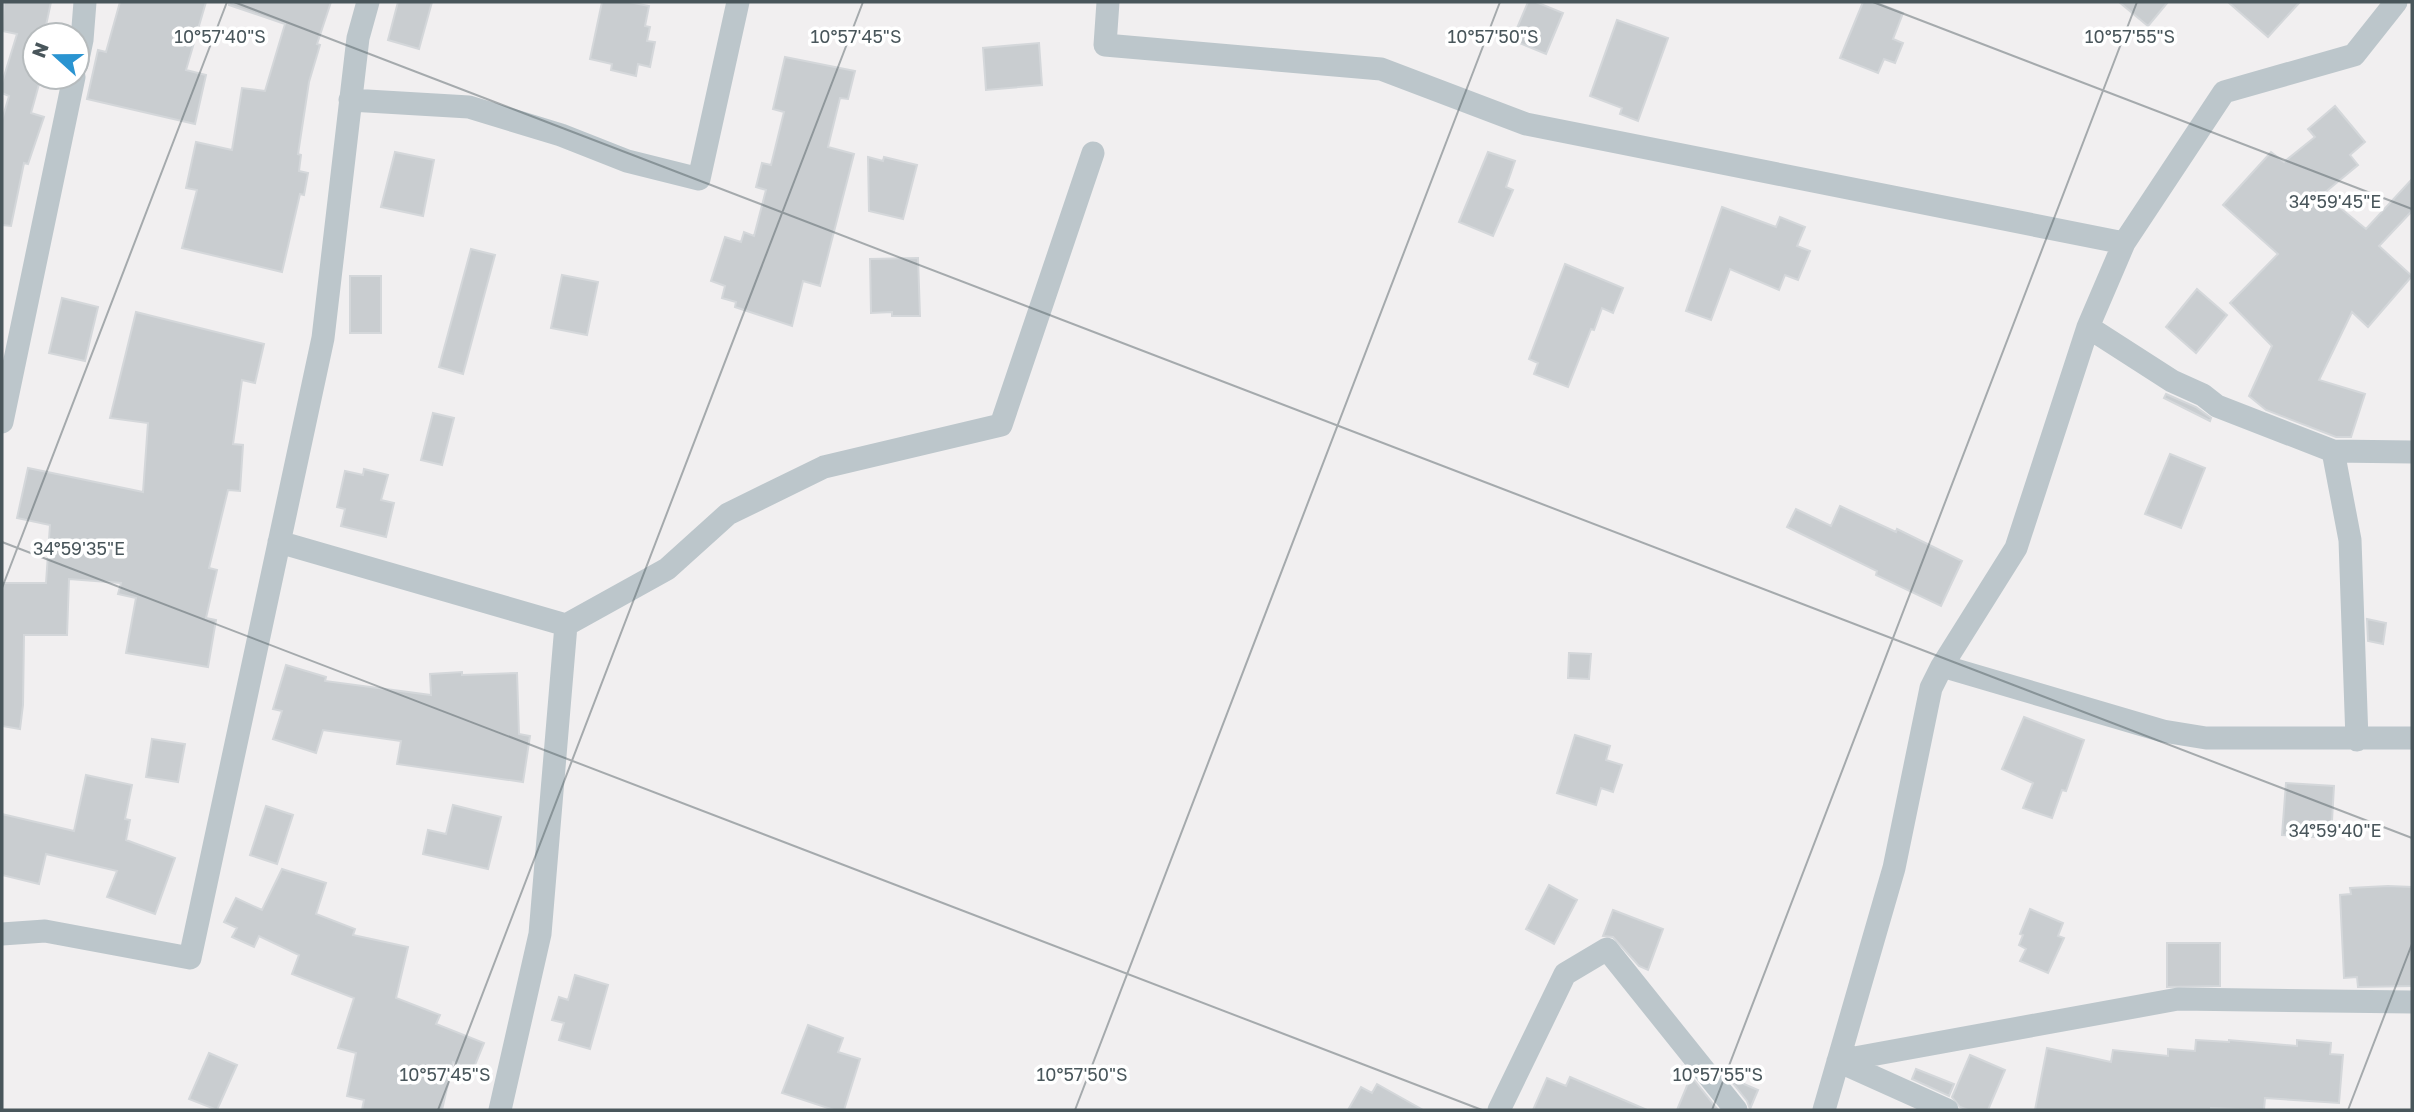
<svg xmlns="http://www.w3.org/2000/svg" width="2414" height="1112" viewBox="0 0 2414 1112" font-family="'Golos Text',sans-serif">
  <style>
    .building { fill: #c9cdd0; stroke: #d4d7da; stroke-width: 2 }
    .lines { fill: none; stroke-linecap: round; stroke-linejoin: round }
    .minor { stroke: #bcc6cb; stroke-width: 23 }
    .ticks { fill: none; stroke: #49565b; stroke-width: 2; stroke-opacity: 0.45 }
    .ticks-label { font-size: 18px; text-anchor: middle; fill: #49565b; stroke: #fff; stroke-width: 7; stroke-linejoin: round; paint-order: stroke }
  </style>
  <rect width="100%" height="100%" fill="#f1eff0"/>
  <path class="building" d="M4,2H51L44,35H35V77H41L31,113L44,117L28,164L24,163L11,226L2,225V120L9,96L2,93V83L17,34L2,31Z
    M120,2H206L186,70L206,75L195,124L87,99L98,50L106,52Z
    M229,2H331L317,44L320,45L309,82L298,154L301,155L299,171L308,173L304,195L300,194L282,272L182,248L197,190L186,188L196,142L232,150L242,88L265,91L285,24L229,5Z
    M398,2H432L419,49L388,40Z
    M602,2H629L649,6L645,26L650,27L647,41L655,42L650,67L638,64L636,76L611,70L612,64L590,59Z
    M1528,2H1536L1563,13L1546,54L1512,40Z
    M1863,2H1875L1903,13L1893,39L1903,43L1895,63L1884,59L1878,73L1840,58Z
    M2119,2H2168L2148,26Z
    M2228,2H2300L2268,37Z
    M1617,20L1668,38L1638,121L1620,114L1622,108L1590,96Z
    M1039,43L1042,85L986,90L983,48Z
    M785,57L855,71L848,99L840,98L828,147L854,154L820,286L803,281L792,326L735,307L736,302L722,298L725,286L711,281L725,237L741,242L744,232L754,236L766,190L756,187L762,163L771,165L784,112L773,109Z
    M2335,106L2365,142L2350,155L2358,165L2323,194L2366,229L2412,179V211L2379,246L2412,276L2368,327L2352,312L2319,380L2365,394L2351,437H2336L2266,410L2249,396L2272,346L2230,303L2278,254L2223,205L2271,152L2284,162L2315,137L2308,129Z
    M395,152L434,160L423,216L381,207Z
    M1488,152L1515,161L1506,187L1513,190L1493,236L1459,222Z
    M868,157L883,161L884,157L917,165L903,219L869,211Z
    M1722,207L1776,227L1780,217L1805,227L1797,246L1810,251L1798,280L1785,275L1779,290L1730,269L1711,320L1686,311Z
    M471,249L495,255L463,374L439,367Z
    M918,258L920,316H892V312L871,313L870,259Z
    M1565,264L1623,288L1613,313L1602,308L1594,330L1591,329L1568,387L1534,374L1538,363L1529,359Z
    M562,275L598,282L587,335L551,328Z
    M350,276H381V333H350Z
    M2197,289L2227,315L2196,353L2166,327Z
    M62,298L98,307L85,361L49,353Z
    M136,312L264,344L255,383L242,380L233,444L243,445L240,491L228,490L209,568L217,570L206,618L216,620L208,667L126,653L136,598L118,594L121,583L69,579L67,635H24L23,705L20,729L2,726V583H46L50,525L17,518L28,468L143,492L148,423L110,418Z
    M2166,394L2196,407L2211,418L2210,421L2164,398Z
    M433,413L454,418L442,465L421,460Z
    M2170,454L2205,468L2181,528L2145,514Z
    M364,469L388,475L381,500L394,503L386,537L341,526L345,509L337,507L345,471L363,475Z
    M1840,506L1896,532L1897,529L1962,561L1941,606L1876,575L1877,571L1787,527L1796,509L1831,526Z
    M2367,619L2386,623L2383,644L2368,641Z
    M1569,653L1591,654L1589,679L1568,678Z
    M286,665L326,677L325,681L431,695L430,674L462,672V675L517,673L519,734L530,736L523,782L397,764L401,741L323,730L316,753L273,739L282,711L273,709Z
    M2024,717L2084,740L2066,791L2062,790L2052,818L2023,808L2033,783L2002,769Z
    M1575,735L1610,746L1606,760L1622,765L1613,792L1601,788L1596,805L1557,793Z
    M152,739L185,744L178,782L146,777Z
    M86,775L132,785L125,819L130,820L126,840L175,858L155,914L107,897L117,871L46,854L39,884L2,875V814L74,831Z
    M2286,783L2334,786L2331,838L2282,835Z
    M453,805L501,817L488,869L423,854L428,830L446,834Z
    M266,806L293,815L277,864L250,855Z
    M282,869L326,883L316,914L355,929L353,935L408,947L396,998L440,1015L436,1024L484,1043L473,1070L453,1062L442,1110H362L364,1100L347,1096L356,1053L338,1048L354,998L292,974L299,955L259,936L254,947L232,937L237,928L224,922L236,898L262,910Z
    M1549,885L1577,900L1554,944L1526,929Z
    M2388,886L2412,887V986L2358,987L2357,977L2344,978L2340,895L2351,894L2350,888Z
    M2030,909L2063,923L2058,936L2064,938L2048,973L2020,961L2026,949L2019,945L2023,935L2020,934Z
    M1613,910L1663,929L1648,970L1639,966L1613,937L1603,936Z
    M2167,943H2220V986L2167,987Z
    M575,975L608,985L590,1049L559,1040L564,1023L552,1020L559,997L568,1000Z
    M808,1025L843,1038L838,1052L860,1059L844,1110H834L782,1093Z
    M2196,1040L2229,1042V1040L2297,1046V1040L2331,1043L2330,1054L2343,1055L2339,1103L2265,1098L2264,1110L2211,1108V1110H2035L2047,1048L2111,1062L2113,1050L2168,1056V1049L2195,1051Z
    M209,1053L237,1065L217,1110L189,1099Z
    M1970,1055L2005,1070L1988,1110H1968L1960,1107L1952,1097Z
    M1916,1069L1954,1084L1949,1096L1912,1079Z
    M1691,1076L1718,1110H1677Z
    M1570,1077L1647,1110H1533L1547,1078L1566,1086Z
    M1728,1077L1758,1090L1750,1109L1747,1101Z
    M1377,1084L1423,1110H1348L1361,1087L1372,1093Z"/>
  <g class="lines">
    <path class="minor" d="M1108,2L1105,45L1381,69L1526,124L2124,243
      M77,64L82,40L85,2
      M350,100L469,107L561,135L627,161L699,179L738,2
      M2088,327L2172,381L2203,395L2217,406L2333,451L2412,452
      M2,422L74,77
      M2333,451L2350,540L2357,740
      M279,542L566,625L540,934L500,1110
      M566,625L667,569L728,514L824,467L1001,425L1093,153
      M1942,666L2163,731L2206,738H2412
      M2,934L45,931L190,958L323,338L358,38L368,2
      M1838,1061L2178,999L2412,1002
      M1838,1061L1947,1110
      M1499,1110L1565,974L1607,949L1736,1110
      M1824,1110L1894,868L1931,688L1942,666L2016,548L2088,327L2124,243L2224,92L2354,55L2396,2"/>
  </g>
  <path class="ticks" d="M234,2L2412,838M1873,2L2412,209M2,542L1482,1110M2,588L227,2M438,1110L863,2M1075,1110L1500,2M1712,1110L2137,2M2348,1110L2412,944"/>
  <g class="ticks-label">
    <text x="220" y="43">10°57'40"S</text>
    <text x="856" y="43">10°57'45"S</text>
    <text x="1493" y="43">10°57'50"S</text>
    <text x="2130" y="43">10°57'55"S</text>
    <text x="2335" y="208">34°59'45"E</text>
    <text x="79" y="555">34°59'35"E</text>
    <text x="2335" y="837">34°59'40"E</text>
    <text x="445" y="1081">10°57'45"S</text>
    <text x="1082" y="1081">10°57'50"S</text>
    <text x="1718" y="1081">10°57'55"S</text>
  </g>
  <rect width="2414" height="1112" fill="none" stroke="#49565b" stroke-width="7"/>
  <g transform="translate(56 56) rotate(291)"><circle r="33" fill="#ffffff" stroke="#b6bbbd" stroke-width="2"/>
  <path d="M0-5L12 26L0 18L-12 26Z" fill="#2a94d1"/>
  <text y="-10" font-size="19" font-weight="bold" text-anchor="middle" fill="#49565b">N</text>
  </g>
</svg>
